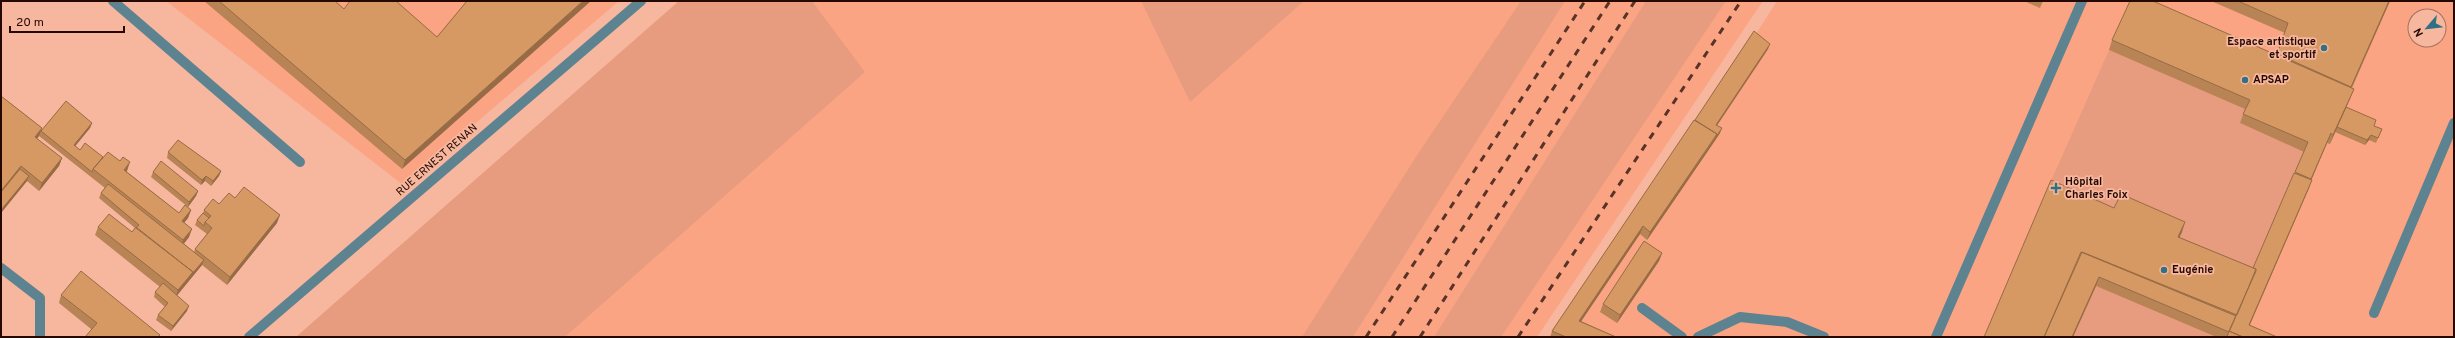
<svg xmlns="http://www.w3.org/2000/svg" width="2455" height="338" viewBox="0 0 2455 338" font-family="Overpass,sans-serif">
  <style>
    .built { fill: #fba483; fill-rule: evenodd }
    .green { fill: #e79c80 }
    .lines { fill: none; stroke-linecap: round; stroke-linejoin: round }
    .minor { stroke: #5e8390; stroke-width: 10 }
    .rail { stroke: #583327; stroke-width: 3; stroke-dasharray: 7 7; stroke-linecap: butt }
    .wall { fill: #b98455 }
    .shaded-wall { fill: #966b45 }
    .building { fill: #d79963; stroke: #966b45 }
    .poi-dot { fill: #307084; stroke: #f7b79f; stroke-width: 1.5 }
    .labels { text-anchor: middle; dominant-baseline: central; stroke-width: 3.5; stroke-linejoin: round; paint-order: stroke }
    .poi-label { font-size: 11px; font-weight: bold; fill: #250901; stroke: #f7b79f; text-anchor: start }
    .street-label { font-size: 11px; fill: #250901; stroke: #f7b79f }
  </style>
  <rect width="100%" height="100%" fill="#f7b79f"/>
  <path class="built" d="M166,1H619L403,185Z
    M679,1H1763L1537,337H296Z
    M1777,1H2454V337H1563ZM2415,16H2439V40H2415Z"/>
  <path class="green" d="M679,1H812L865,72L565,337H296Z
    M1141,1H1304L1190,102Z
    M1521,1H1565L1353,337H1302L1419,152Z
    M1646,1H1726L1501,337H1434Z
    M2109,50L2247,109L2240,123L2304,152L2249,278L2175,247L2182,232L2110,219L2047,190Z
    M2096,286L2215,337H2073Z"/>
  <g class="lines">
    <path class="minor" d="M113,1L300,162
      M1,268L40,298V337
      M1642,308L1682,337
      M2374,313L2454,123
      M249,337L641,1
      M1698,337L1740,317L1787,322L1824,337
      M1936,337L2082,1"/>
    <path class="rail" d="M1366,337L1585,1
      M1392,337L1610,1
      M1420,337L1635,1
      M1518,337L1741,1"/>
  </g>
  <path class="wall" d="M204,1H335L344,9L437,37L467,1L402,169Z
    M2024,1H2043L2040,8Z
    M2211,1H2390L2352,88L2354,89L2346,107L2374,126L2382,129L2376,143L2369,140L2365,145L2335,132L2330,144L2327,143L2311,180L2309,188L2250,325L2277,337H2216L2096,286L2073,337H1984L2114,208L2182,232L2179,237L2253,268L2304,152L2240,123L2245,109L2109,50L2112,40L2276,55L2285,33Z
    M1768,49L1717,125L1720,133L1714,142L1647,240L1640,234L1581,321L1616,337H1550L1552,331L1695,120Z
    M1,96L42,128L41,131L92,123L90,128L75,146L80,150L103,157L127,171H126L179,213L191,210L188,218L184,223L189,237L184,244L194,252L195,249L207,234L195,225L197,220L203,213L204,210L235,198L277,223L227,285L202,265L177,295L187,311L171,331L156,320L158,315L165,307L154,297L155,292L160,287L95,235L98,227L132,232L135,228L99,198L101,193L105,188L39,136L37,139L62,158L59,166L39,191L27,181L1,213Z
    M168,152L221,171L219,176L211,186L205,181L201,185L167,158Z
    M153,172L198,191L196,196L188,207L151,177Z
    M1662,253L1659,261L1617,323L1600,312L1603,304Z
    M61,295L159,337L91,329L59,303Z"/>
  <path class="shaded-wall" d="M583,1H591L402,169L405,160Z
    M2389,1H2390L2347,97L2351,87Z
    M1770,44L1768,49L1714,130L1716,125Z
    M2354,89L2350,99L2330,144L2333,135Z
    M92,123L90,128L72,150L74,145Z
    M42,128L39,136L32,145L35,137Z
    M1722,128L1720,133L1714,142L1647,240L1650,232Z
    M2331,133L2327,143L2308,188L2311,179Z
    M2371,135L2369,140L2365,145L2367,140Z
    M62,158L59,166L39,191L42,183Z
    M130,162L127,171L121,178L124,170Z
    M21,166L18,174L1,195V191Z
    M221,171L219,176L211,186L213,181Z
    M29,176L27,181L1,213V210Z
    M206,176L205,181L201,185L202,180Z
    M2312,180L2309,188L2246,333L2249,325Z
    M198,191L196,196L188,207L189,202Z
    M191,210L188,218L179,229L182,221Z
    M280,215L277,223L227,285L230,277Z
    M2185,222L2182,232L2175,247L2178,237Z
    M1643,226L1640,234L1576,329L1579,321Z
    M192,229L189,237L180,248L183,240Z
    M1662,253L1659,261L1617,323L1620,315Z
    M204,260L202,265L175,298L178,290L193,272Z
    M2099,277L2096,286L2073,337H2072Z
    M189,306L187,311L171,331L173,326Z"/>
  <path class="building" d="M219,1H335L344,9L350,1H396L437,37L467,1H583L405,160Z
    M2130,1H2153L2354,89L2333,135L2331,133L2311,179L2295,172L2308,142L2243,114L2250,100L2112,40Z
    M2238,1H2389L2351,87L2277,54L2288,23Z
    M1754,31L1770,44L1716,125L1722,128L1716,137L1717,134L1695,120Z
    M1,96L42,128L35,137L62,158L42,183L21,166L1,191Z
    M66,101L92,123L74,145L80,150L85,143L103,157L93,169L92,172L41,131Z
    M2346,107L2376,120L2374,126L2382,129L2378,138L2371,135L2367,140L2337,127Z
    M1694,120L1717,134L1650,232L1643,226L1579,321L1616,337H1566L1552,331Z
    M178,140L221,171L213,181L206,176L202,180L168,152Z
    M108,152L120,161L123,157L130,162L124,170L179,213L185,205L191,210L182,221L192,229L183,240L93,169Z
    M161,161L198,191L189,202L153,172Z
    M20,169L29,176L1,210V192Z
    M2294,173L2312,180L2249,325L2277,337H2243L2229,331L2256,271V269L2253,268Z
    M2051,180L2114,208L2121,194L2185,222L2178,237L2256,269L2237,315L2082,252L2044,337H1984Z
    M108,184L204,260L191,275L193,272L136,228L139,225L101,193Z
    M244,187L280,215L230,277L195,249L212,228L205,222L211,216L204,210L213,199L219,204L229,193L235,198Z
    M203,213L209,218L205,222L204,226L197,220Z
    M109,214L132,232L136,227L193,272L178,290L98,227Z
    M1644,241L1662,253L1620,315L1603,304Z
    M2081,252L2236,316L2229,332L2099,277L2072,337H2044Z
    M81,271L160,335L158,337H85L97,323L61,295Z
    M163,283L189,306L173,326L158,315L168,303L155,292Z
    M2229,331L2243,337H2227Z"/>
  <g class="poi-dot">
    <circle cx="2324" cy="48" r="4"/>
    <circle cx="2245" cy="80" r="4"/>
    <path d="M2054 182h4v4h4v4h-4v4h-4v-4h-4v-4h4z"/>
    <circle cx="2164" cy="270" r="4"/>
  </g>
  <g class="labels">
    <g class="poi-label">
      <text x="2316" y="42" text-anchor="end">Espace artistique<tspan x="2316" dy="13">et sportif</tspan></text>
      <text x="2253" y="80">APSAP</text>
      <text x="2065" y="182">Hôpital<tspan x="2065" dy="13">Charles Foix</tspan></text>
      <text x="2172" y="270">Eugénie</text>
    </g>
    <g class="street-label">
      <text transform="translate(437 160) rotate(-41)">RUE ERNEST RENAN</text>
    </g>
  </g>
  <rect width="2455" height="338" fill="none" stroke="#250901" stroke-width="4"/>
  <g transform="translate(2427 28) rotate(242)"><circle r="19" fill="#f7b79f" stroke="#a37160"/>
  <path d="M0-3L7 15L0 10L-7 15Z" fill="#307084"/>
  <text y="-6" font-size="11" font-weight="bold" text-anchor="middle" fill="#250901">N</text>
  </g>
  <path d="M10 26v6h114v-6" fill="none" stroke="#250901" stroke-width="2"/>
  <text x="16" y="26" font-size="12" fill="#250901" stroke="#f7b79f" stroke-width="3" paint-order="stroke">20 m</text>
</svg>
